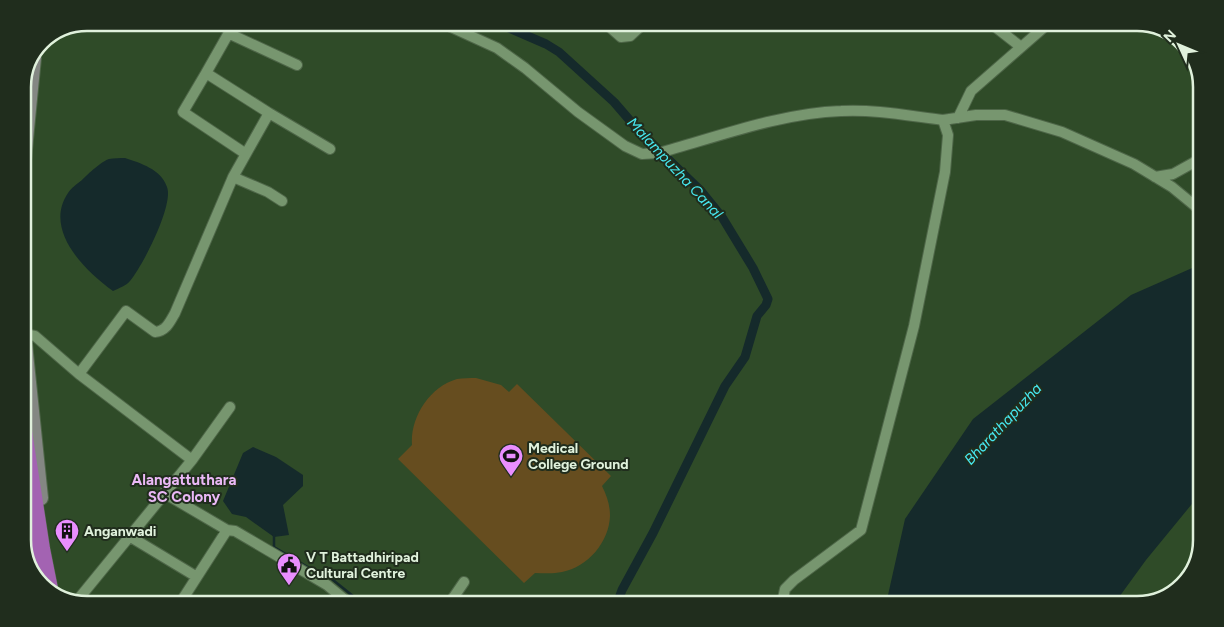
<svg xmlns="http://www.w3.org/2000/svg" width="1224" height="627" viewBox="0 0 1224 627" font-family="Figtree,sans-serif">
  <style>
    .pitch { fill: #664d1f }
    .water { fill: #152a2b }
    .lines { fill: none; stroke-linecap: round; stroke-linejoin: round }
    .stream { stroke: #152a2b; stroke-width: 2.5 }
    .canal { stroke: #152a2b; stroke-width: 9 }
    .street-casing { stroke: #4e6648; stroke-width: 12 }
    .secondary-casing { stroke: #4e6648; stroke-width: 16 }
    .highway-casing { stroke: #4e6648; stroke-width: 19 }
    .street { stroke: #77966f; stroke-width: 10 }
    .secondary { stroke: #848783; stroke-width: 14 }
    .highway { stroke: #a363b2; stroke-width: 18 }
    .labels { text-anchor: middle; dominant-baseline: central; stroke-width: 4; stroke-linejoin: round; paint-order: stroke }
    .poi-label { font-size: 14px; font-weight: bold; fill: #e0f1dc; stroke: #202d1d; text-anchor: start }
    .water-label { font-size: 15px; font-style: italic; fill: #47e8ef; stroke: #202d1d }
    .neighbourhood-label { font-size: 15px; font-weight: bold; fill: #ebb9f7; stroke: #202d1d }
    .rim { fill: none; stroke: #e0f1dc; stroke-width: 2.5 }
  </style>
  <rect width="100%" height="100%" fill="#2f4b28"/>
  <path class="pitch" d="M476,378L501,385L509,392L517,384L611,476L602,486C607,496 610,505 610,516C609,542 588,567 562,572C553,574 544,573 535,573L524,583L398,459L412,445C410,418 429,387 457,379C463,378 470,378 476,378Z"/>
  <path class="water" d="M125,158C140,163 161,169 167,187C174,205 142,267 130,281C126,286 119,288 113,291C85,271 43,230 68,193C71,188 77,184 82,180C88,174 102,161 109,159C114,158 120,158 125,158Z
    M1199,265L1196,499L1146,560L1114,604H886L905,519L973,419L1131,295Z
    M253,447L276,457L303,475V486L283,505L289,535L274,537L246,517L232,514L223,501L243,453Z"/>
  <g class="lines">
    <path class="stream" d="M274,534V547L311,569L323,572L363,604"/>
    <path class="canal" d="M495,22L546,44L559,52L614,102L639,131L701,191L722,217L753,268L768,299L766,305L757,316L745,357L725,386L653,533L622,590L617,604"/>
    <defs>
      <path id="street" d="M440,22L497,48L525,68L578,112L625,146L642,154L659,153C717,137 781,113 841,111C874,109 910,116 943,120
        M604,22L621,37L630,36L645,22
        M989,22L1021,47
        M230,34L297,65
        M206,73L183,112L246,154
        M269,113L330,149
        M958,118L971,91L1050,22
        M233,177L268,192L282,201
        M1155,177L1173,174L1200,159
        M24,334L35,336L79,374L192,460
        M79,374L126,311L155,332C166,331 170,322 175,313L233,177L269,113L206,73L235,22
        M164,493L227,530
        M129,536L197,577
        M184,597L227,530L235,531L327,585L350,604
        M76,602L192,460L230,407
        M449,604L464,582
        M782,604L785,589L794,580L861,530L914,326L945,172L948,135L943,120L976,115H1005L1062,132L1134,164L1172,187L1200,210"/>
      <path id="secondary" d="M23,170L34,58
        M23,300L24,334L41,498"/>
      <path id="highway" d="M23,431L41,549L49,589
        M23,522L31,567"/>
    </defs>
    <use href="#street" class="street-casing"/>
    <use href="#secondary" class="secondary-casing"/>
    <use href="#highway" class="highway-casing"/>
    <use href="#street" class="street"/>
    <use href="#secondary" class="secondary"/>
    <use href="#highway" class="highway"/>
  </g>
  <defs>
    <symbol id="stadium-pin" viewBox="-11 -11 22 30"><path d="M0 17L-7.5 6A9.5 9.5 0 1 1 7.5 6Z" fill="#e98efe" stroke="#202d1d"/><path d="M0-5a6.5 5 0 1 0 0 10a6.5 5 0 1 0 0-10ZM-3.5-1.8h7v3.6h-7Z" fill="#111"/></symbol>
    <symbol id="building-pin" viewBox="-11 -11 22 30"><path d="M0 17L-7.5 6A9.5 9.5 0 1 1 7.5 6Z" fill="#e98efe" stroke="#202d1d"/><path d="M-4-6H4V6H1V3H-1V6H-4ZM-2.5-4.3h1.7v1.8h-1.7ZM.8-4.3h1.7v1.8H.8ZM-2.5-1h1.7V.8h-1.7ZM.8-1h1.7V.8H.8Z" fill="#111"/></symbol>
    <symbol id="civic-pin" viewBox="-11 -11 22 30"><path d="M0 17L-7.5 6A9.5 9.5 0 1 1 7.5 6Z" fill="#e98efe" stroke="#202d1d"/><path d="M-.6-6.5H3V-4.5H.6V-3L4-1V1h2V6H-6V1h2V-1L-.6-3ZM-1.2 2.5V6h2.4V2.5Z" fill="#111"/></symbol>
  </defs>
  <g fill-rule="evenodd">
    <use href="#stadium-pin" x="497" y="442" width="28" height="38"/>
    <use href="#building-pin" x="53" y="517" width="28" height="38"/>
    <use href="#civic-pin" x="275" y="551" width="28" height="38"/>
  </g>
  <g class="labels">
    <g class="poi-label">
      <text x="528" y="448">Medical<tspan x="528" dy="16">College Ground</tspan></text>
      <text x="84" y="531">Anganwadi</text>
      <text x="306" y="557">V T Battadhiripad<tspan x="306" dy="16">Cultural Centre</tspan></text>
    </g>
    <g class="water-label">
      <text transform="translate(675 168) rotate(47)">Malampuzha Canal</text>
      <text transform="translate(1003 424) rotate(-47)">Bharathapuzha</text>
    </g>
    <g class="neighbourhood-label">
      <text x="184" y="480">Alangattuthara<tspan x="184" dy="17">SC Colony</tspan></text>
    </g>
  </g>
  <path d="M0 0H1224V627H0ZM87 31H1137A56 56 0 0 1 1193 87V540A56 56 0 0 1 1137 596H87A56 56 0 0 1 31 540V87A56 56 0 0 1 87 31Z" fill="#202d1d" fill-rule="evenodd"/>
  <path class="rim" d="M87 31H1137A56 56 0 0 1 1193 87V540A56 56 0 0 1 1137 596H87A56 56 0 0 1 31 540V87A56 56 0 0 1 87 31Z"/>
  <g transform="translate(1179 45) rotate(314)" stroke="#202d1d" stroke-width="4" paint-order="stroke">
  <path d="M0-4L9 19L0 12L-9 19Z" fill="#e0f1dc"/>
  <text y="-8" font-size="14" font-weight="bold" text-anchor="middle" fill="#e0f1dc">N</text>
  </g>
</svg>
